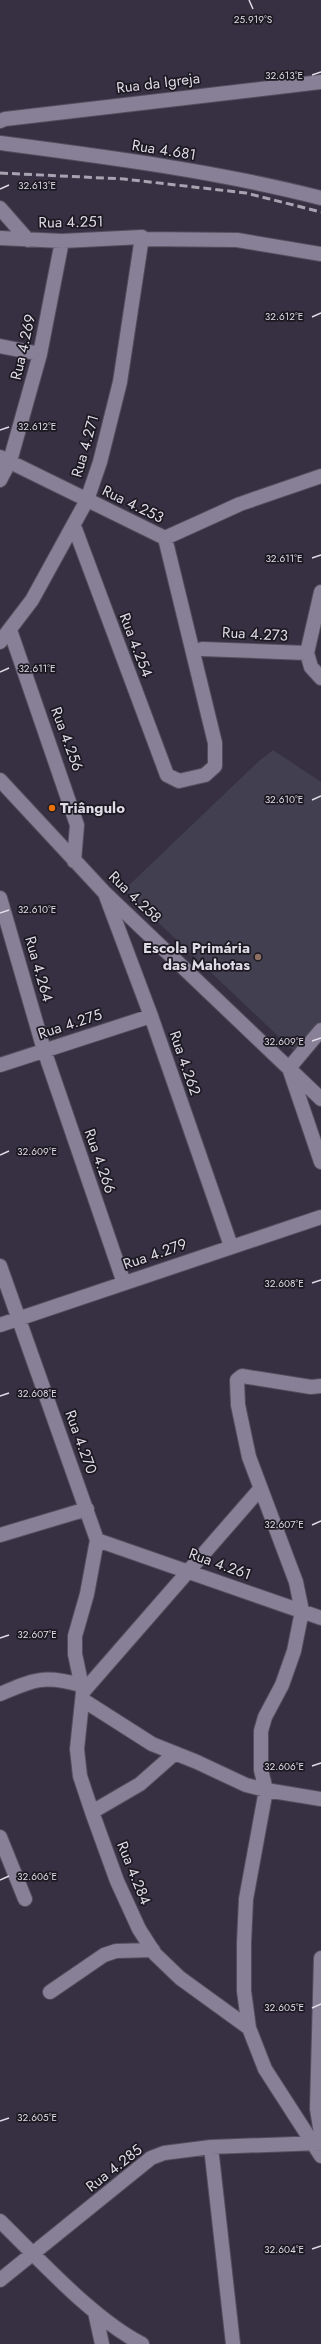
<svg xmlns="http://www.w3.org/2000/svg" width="321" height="2344" viewBox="0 0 321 2344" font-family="Jost,sans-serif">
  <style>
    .education { fill: #423f50 }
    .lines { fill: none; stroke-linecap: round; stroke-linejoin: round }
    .minor-casing { stroke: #534e5d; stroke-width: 16 }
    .minor { stroke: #878096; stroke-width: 14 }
    .rail { stroke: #a7a3b1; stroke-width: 3; stroke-dasharray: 8 4; stroke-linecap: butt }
    .ticks { fill: none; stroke: #dfdbe7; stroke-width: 1.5 }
    .food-dot { fill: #e8710a; stroke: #1c1922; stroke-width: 1.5 }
    .education-dot { fill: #8d6e63; stroke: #1c1922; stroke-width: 1.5 }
    .labels { text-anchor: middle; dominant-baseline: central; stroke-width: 3.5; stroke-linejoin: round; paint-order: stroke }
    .street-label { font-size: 15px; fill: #dfdbe7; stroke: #1c1922 }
    .poi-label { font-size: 15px; font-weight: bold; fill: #dfdbe7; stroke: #1c1922; text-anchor: start }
    .ticks-label { font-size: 10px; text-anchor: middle; fill: #dfdbe7; stroke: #1c1922; stroke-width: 3.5; stroke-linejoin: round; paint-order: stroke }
  </style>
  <rect width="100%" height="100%" fill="#363042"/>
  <path class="education" d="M273,750L321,782V1024L297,1054L124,890L259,761Z"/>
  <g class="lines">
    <defs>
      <path id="minor" d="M0,121L5,119L321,82
        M0,143C107,157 216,171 321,198
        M0,208L28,240
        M0,238L62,241L142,237L144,239L237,240L321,254
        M0,346L40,354
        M0,457L165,538L240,504L321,476
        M0,480L10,461L40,354L62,241
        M74,526L167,775L179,781L205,775L215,766V743L165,538
        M10,630L77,825L74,861
        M0,642L32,600L87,500L100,462L120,382L142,237
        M202,649L307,653
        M307,653L321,592
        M307,653L311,667L321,678
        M0,780L104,892L321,1099
        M106,896L151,1016L231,1246
        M0,898L44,1050L124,1283
        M321,1030L289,1068L321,1162
        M0,1065L151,1016
        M0,1266L97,1540L87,1594L75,1636V1654L83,1692L77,1749L80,1776L92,1812L117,1881L139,1929L155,1954L180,1978L249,2028L265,2069L321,2156
        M0,1325L321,1217
        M0,1535L87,1509
        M97,1540L321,1618
        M83,1692L260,1489
        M0,1694C35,1679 44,1675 81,1685
        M83,1700L152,1744L197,1762L246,1785L266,1790L321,1799
        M92,1812L140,1784L174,1754
        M0,1837L25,1899
        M321,1958L317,2109L321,2134
        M50,1992L104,1955L116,1951L153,1950
        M249,2028L244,1991V1943L246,1899L266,1790L261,1770V1731L265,1717L282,1685L294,1651L302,1611L296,1582L249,1457L238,1405L237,1380L242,1376L311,1387L321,1386
        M211,2147L233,2344
        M0,2221C40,2260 93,2319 142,2344
        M0,2280L151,2158L164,2153L211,2147L321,2143
        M95,2312L102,2344"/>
    </defs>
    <use href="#minor" class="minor-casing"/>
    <use href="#minor" class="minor"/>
    <path class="rail" d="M0,173L124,179L246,193L321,212"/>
  </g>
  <path class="ticks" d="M249,0L253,9M312,75L321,72M0,189L9,185M312,317L321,313M0,430L9,427M312,558L321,555M0,672L9,668M312,800L321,796M0,913L9,910M312,1041L321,1038M0,1155L9,1151M312,1283L321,1280M0,1396L9,1393M312,1525L321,1521M0,1638L9,1635M312,1766L321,1763M0,1880L9,1876M312,2008L321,2004M0,2121L9,2118M312,2249L321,2246"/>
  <circle class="food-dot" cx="52" cy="808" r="4"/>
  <circle class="education-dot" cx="258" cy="957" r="4"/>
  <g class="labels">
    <g class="street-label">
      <text transform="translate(158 83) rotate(-7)">Rua da Igreja</text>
      <text transform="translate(164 150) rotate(9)">Rua 4.681</text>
      <text transform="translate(71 222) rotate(-1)">Rua 4.251</text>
      <text transform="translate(23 347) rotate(-77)">Rua 4.269</text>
      <text transform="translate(85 446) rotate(-74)">Rua 4.271</text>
      <text transform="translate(133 504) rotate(26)">Rua 4.253</text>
      <text transform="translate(255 634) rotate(3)">Rua 4.273</text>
      <text transform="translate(136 645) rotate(69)">Rua 4.254</text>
      <text transform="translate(67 739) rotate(70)">Rua 4.256</text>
      <text transform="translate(135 897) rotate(44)">Rua 4.258</text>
      <text transform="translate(39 969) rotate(74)">Rua 4.264</text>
      <text transform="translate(70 1024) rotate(-18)">Rua 4.275</text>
      <text transform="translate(185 1063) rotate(71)">Rua 4.262</text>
      <text transform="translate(100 1161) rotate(71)">Rua 4.266</text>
      <text transform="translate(155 1254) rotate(-19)">Rua 4.279</text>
      <text transform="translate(81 1442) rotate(70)">Rua 4.270</text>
      <text transform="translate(220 1564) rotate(20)">Rua 4.261</text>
      <text transform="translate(134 1873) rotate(68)">Rua 4.284</text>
      <text transform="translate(114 2168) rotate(-38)">Rua 4.285</text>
    </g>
    <g class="poi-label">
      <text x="60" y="808">Triângulo</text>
      <text x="250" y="948" text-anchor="end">Escola Primária<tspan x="250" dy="17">das Mahotas</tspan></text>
    </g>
  </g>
  <g class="ticks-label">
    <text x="253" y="23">25.919°S</text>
    <text x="284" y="79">32.613°E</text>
    <text x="37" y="189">32.613°E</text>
    <text x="284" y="320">32.612°E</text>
    <text x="37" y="430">32.612°E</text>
    <text x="284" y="562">32.611°E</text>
    <text x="37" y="672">32.611°E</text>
    <text x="284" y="803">32.610°E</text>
    <text x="37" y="913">32.610°E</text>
    <text x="284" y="1045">32.609°E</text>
    <text x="37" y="1155">32.609°E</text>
    <text x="284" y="1287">32.608°E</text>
    <text x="37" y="1397">32.608°E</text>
    <text x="284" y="1528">32.607°E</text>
    <text x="37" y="1638">32.607°E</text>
    <text x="284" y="1770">32.606°E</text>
    <text x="37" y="1880">32.606°E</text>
    <text x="284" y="2011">32.605°E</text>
    <text x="37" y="2121">32.605°E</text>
    <text x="284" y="2253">32.604°E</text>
  </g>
</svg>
